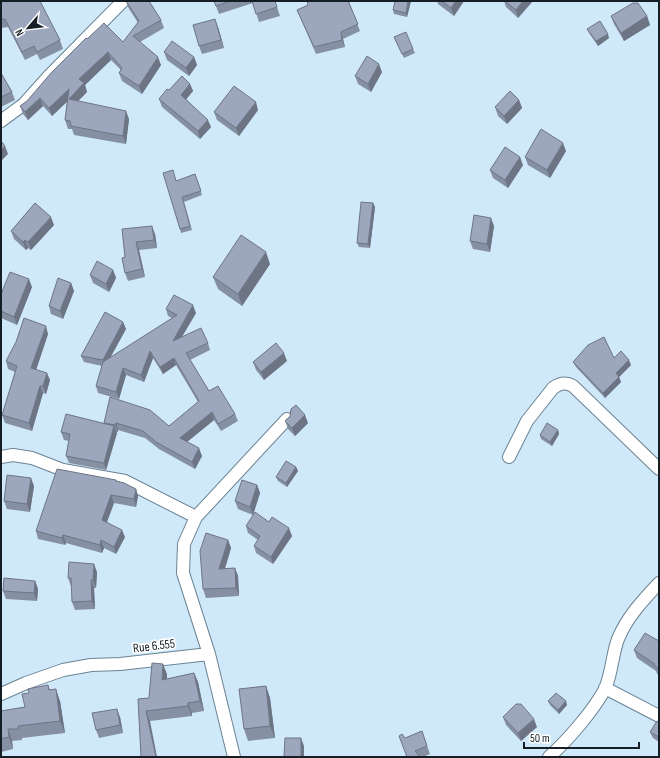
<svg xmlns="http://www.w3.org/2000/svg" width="660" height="758" viewBox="0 0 660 758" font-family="'Sofia Sans Condensed',sans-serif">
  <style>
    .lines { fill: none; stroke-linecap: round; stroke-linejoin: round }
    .minor-casing { stroke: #6b8392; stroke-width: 14 }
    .minor { stroke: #fff; stroke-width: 12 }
    .wall { fill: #8690a3 }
    .shaded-wall { fill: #6d7585 }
    .building { fill: #9ca7be; stroke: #6d7585 }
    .labels { text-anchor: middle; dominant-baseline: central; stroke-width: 3.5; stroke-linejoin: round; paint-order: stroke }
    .street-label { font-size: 13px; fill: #141e24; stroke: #fff }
  </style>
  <rect width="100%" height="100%" fill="#cfe9fa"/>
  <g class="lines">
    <defs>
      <path id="minor" d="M1,121L24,104L49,76L123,1
        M1,457L13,455L32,458L63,470L125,481L196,517
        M509,457L527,421L553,388C560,383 566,382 573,386L659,469
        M209,654L183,573L184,544L196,517L287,419
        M605,688L659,716
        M1,694L26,683L63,670L91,665L120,664L209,654L234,757
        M549,757C568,740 593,711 605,689C612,673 612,655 618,639C627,617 643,600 659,583"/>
    </defs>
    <use href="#minor" class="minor-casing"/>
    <use href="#minor" class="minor"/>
  </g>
  <path class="wall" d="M1,1H41L40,2L60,40L63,49L40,60L37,54L25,60L8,27L1,28Z
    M126,1H149L161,20L164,28L140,42L161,65L142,94L122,81L119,73L121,70L111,60L85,85L87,92L78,101L129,119L126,144L74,135L72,129H68L65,120L67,101L52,116L43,106L28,120L23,114L20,106L27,101L87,39L123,42L138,23L128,7Z
    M214,1H275L280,16L259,22L253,3L219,14Z
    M349,1L351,7L360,31L343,39L345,47L316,54L297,10Z
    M411,1L407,17L394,14L393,10Z
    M437,1H464L454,16L438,4Z
    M504,1H532V2L518,18L506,7Z
    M611,16H647L650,25L624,41L614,24Z
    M218,27L224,48L202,54L199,46Z
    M587,29L609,38L598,46L589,33Z
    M394,37L413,49L415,53L404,58Z
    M164,52L194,57L197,65L189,76L167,60Z
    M382,72L371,92L358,84L355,76Z
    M1,73L12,92L15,100L1,107Z
    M190,84L193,91L186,99L211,127L200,139L162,107L159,99L169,90Z
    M519,100L522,108L507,124L498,116L495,107Z
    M258,110L239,136L217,120L214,112Z
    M566,151L550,178L528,165L525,157Z
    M523,165L508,188L493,178L490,170Z
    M195,174L202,195L184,202L192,230L181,233L180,229L176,181Z
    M373,203L375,207L370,248L359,247L357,243Z
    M54,225L31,250L28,248L26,250L14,239L11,231Z
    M494,226L490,252L473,249L470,241Z
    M122,229L155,234L157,248L139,250L145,277L128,281L125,273V257Z
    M270,264L242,306L218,289L213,277Z
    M113,270L116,278L109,292L93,283L90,275Z
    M71,283L74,291L63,319L51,314L49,306Z
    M32,287L17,325L1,318V294Z
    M166,309L196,313L182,337L208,343L210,350L190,360L209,391L235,414L238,421L221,431L214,420L187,442L202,456L195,469L159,449L145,438L118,430V432H116L117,433L106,470L69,463L66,456L69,441L64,440L61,432L104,423L110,397L169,426L198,402L176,365L163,374L153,358L144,382L126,375L119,399L98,393L96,386L102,366L84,362L81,356L123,322L126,329L110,358L172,318L168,316Z
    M48,334L36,370L50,380L46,394L43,393L32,431L5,423L2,415L15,372L8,369L6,361Z
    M614,358L631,365L619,377L621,382L605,398L576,367L573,362Z
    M287,361L264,380L256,370L253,362Z
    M285,421L308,423L295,436L288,429Z
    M558,430L559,434L552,446L541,439L540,435Z
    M296,467L298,471L287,487L278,481L276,477Z
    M116,480L117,481L136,489L138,496L136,507L114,503L107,522L125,537L116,554L104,548L102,553L66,543L65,545L38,539L36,531Z
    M257,485L260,493L253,515L238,509L235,501Z
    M34,486L30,512L7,509L4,501Z
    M269,522L292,536L273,564L256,553L254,546L258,540L248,533L246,526Z
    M228,540L231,548L225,569L235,568L238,576L239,596L206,598L203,589Z
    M97,572L96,588H94L95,609L75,610L72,602V586H71L68,578Z
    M35,581L38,589L37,601L6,599L3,591Z
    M659,641V674H657L656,671L637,658L634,650Z
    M194,673L198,682L204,711L192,713V716L150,721L138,699L149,698L167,674V679Z
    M48,685L50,690L60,701L65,733L22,738V740L12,741L13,749L1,752V711L25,707L29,693Z
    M266,686L270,698L275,738L248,741L244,729Z
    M548,701L567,705L559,714L550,705Z
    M120,717L123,733L99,738L96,730Z
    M503,717L537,727L521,741L506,725Z
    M659,722V742L653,738L650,732Z
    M422,731L430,754L423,757H407L405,738Z"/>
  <path class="shaded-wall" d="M408,1H411L407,17L406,13Z
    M456,1H464L454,16L451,8Z
    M523,1H532V2L518,18L516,10Z
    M647,16L650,25L624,41L621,33Z
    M215,19L218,27L224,48L221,40Z
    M341,32L343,39L345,47L342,40Z
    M608,34L609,38L598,46L596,41Z
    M108,52L111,60L85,85L87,92L72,107L69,100L52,116L49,108Z
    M158,57L161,65L142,94L139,86Z
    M194,57L197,65L189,76L186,68Z
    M379,64L382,72L371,92L368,84Z
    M190,84L193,91L184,102L181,95Z
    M40,98L43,106L28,120L25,112Z
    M519,100L522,108L507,124L504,116Z
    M256,102L258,110L239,136L236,128Z
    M126,111L129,119L126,144L123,136Z
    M208,120L211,127L200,139L198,131Z
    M563,143L566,151L550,178L547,170Z
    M5,146L8,154L1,161V150Z
    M520,157L523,165L508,188L505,180Z
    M373,203L375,207L370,248L368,244Z
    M51,217L54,225L31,250L28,242Z
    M491,218L494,226L490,252L487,244Z
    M152,226L155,234L157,248L154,240Z
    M25,240L28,248L26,250L23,242Z
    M136,242L139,250L145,277L142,269Z
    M266,252L270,264L242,306L238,294Z
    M113,270L116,278L109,292L106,284Z
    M29,279L32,287L17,325L14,317Z
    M71,283L74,291L63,319L60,311Z
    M193,305L196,313L175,348L173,341Z
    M123,322L126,329L105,367L103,360Z
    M46,326L48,334L34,376L31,368Z
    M150,351L153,358L144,382L141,375Z
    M284,353L287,361L264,380L261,372Z
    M174,358L176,365L163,374L160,367Z
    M629,360L631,365L619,377L621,382L605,398L603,393L616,373Z
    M123,368L126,375L119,399L116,392Z
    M47,373L50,380L46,394L43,386Z
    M40,386L43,393L32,431L29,423Z
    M212,412L214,420L182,446L180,438Z
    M305,415L308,423L295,436L292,428Z
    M116,423L118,430V432L115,425Z
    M114,426L117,433L106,470L104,463Z
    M558,430L559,434L552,446L550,442Z
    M199,448L202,456L195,469L192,462Z
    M296,467L298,471L287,487L286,483Z
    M31,478L34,486L30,512L27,504Z
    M257,485L260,493L253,515L250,507Z
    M136,489L138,496L136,507L134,499Z
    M111,495L114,503L105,527L102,520Z
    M289,528L292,536L273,564L271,557Z
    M122,530L125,537L116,554L114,547Z
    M63,535L66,543L65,545L62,538Z
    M101,540L104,548L102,553L100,545Z
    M228,540L231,548L222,577L219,569Z
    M94,564L97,572L96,588L93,580Z
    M235,568L238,576L239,596L236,588Z
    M91,580L94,588L95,609L92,601Z
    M35,581L38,589L37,601L34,593Z
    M163,664L167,674L166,690L162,680Z
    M194,673L198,682L204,711L200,701Z
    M266,686L270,698L275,738L270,726Z
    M56,689L60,701L65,733L60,721Z
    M566,701L567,705L559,714L558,710Z
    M188,703L192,713V716L188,706Z
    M117,709L120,717L123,733L120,725Z
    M146,711L150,721L157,757H156Z
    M534,719L537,727L521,741L518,733Z
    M8,729L12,741L13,749L9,737Z
    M301,738L304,746V757H301Z"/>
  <path class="building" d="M1,1H40L60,40L37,52L34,46L22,52L5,19H1Z
    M126,1H149L161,20L133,36L158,57L139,86L119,73L122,68L108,52L79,79L84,83L69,99L126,111L123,136L71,126L70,121L65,120L69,89L49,108L40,98L25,112L20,106L27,101L51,73L86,38L87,39L104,23L123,42L139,21Z
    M214,1H231L216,6Z
    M252,1H275L277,7L256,14Z
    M307,1H348L358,24L341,32L342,40L314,47L297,10L308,5Z
    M395,1H408L406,13L393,10Z
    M442,1H456L451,8Z
    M505,1H523L516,10Z
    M633,3H638L647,16L621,33L611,16Z
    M215,19L221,40L199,46L193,25Z
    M600,21L608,34L596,41L587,29Z
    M406,32L413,49L402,54L394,37Z
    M172,41L194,57L186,68L164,52Z
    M367,56L379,64L368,84L355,76Z
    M1,73L12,92L1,97Z
    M182,76L190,84L181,95L208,120L198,131L159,99L167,89L169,90Z
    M234,86L256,102L236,128L214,112Z
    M510,91L519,100L504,116L495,107Z
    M541,129L563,143L547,170L525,157Z
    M1,141L5,146L1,150Z
    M505,147L520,157L505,180L490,170Z
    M173,170L176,181L195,174L201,191L182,197L190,226L180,229L163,173Z
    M361,202L373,203L368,244L357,243Z
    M35,203L51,217L28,242L25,240L23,242L11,231Z
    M474,215L491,218L487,244L470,241Z
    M152,226L154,240L136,242L142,269L125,273L122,258L125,257L122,229Z
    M241,235L266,252L238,294L213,277Z
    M97,261L113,270L106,284L90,275Z
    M10,272L29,279L14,317L1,311V294Z
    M58,278L71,283L60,311L49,306Z
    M174,295L193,305L173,341L201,328L208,343L186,353L209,391L218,386L235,414L218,424L212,412L180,438L199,448L192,462L156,442L143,431L116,423L115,425L104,423L110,397L150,410L169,426L199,401L174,358L160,367L150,351L141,375L123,368L116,392L96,386L103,362L177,315L166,309Z
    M105,312L123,322L103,360L81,356Z
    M24,318L46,326L31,368L47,373L43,386H40L29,423L2,415L17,366L6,361L16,342Z
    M604,337L614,358L621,351L629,360L616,373L619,377L603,393L573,362L588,345Z
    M276,343L284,353L261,372L253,362Z
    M296,405L305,415L292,428L285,421L290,416L291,409Z
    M66,414L114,426L104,463L66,456L70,434L61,432Z
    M547,423L558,430L550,442L540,435Z
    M286,461L296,467L286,483L276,477Z
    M57,469L116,480V481L124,483L136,489L134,499L111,495L102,520L122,530L114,547L101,540L100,545L63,535L62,538L36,531Z
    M7,475L31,478L27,504L4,501Z
    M242,480L257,485L250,507L235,501Z
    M255,512L269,522L272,517L289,528L271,557L254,546L260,536L246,526Z
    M206,533L228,540L219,569L235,568L236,588L203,589L200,551Z
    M69,562L94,564L93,580H91L92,601L72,602L71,578H68Z
    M4,578L35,581L34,593L3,591Z
    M645,633L659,641V668L654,666L655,664L634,650Z
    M152,663L163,664L162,680L194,673L200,701L188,703V706L146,711L156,757H141L138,699L149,698Z
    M48,685L49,690L56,689L60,721L18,726V729H8L9,737L1,739V711L25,707L22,694L29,693L28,689Z
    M266,686L270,726L244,729L239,689Z
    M556,693L566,701L558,710L548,701Z
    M516,704H521L534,719L518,733L503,717Z
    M117,709L120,725L96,730L92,713Z
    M657,721L659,722V737L650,732Z
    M422,731L427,746L415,751L420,757H407L399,736L402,734L405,738Z
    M285,738H301V757H284Z"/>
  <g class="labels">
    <g class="street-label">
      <text transform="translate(154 646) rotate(-7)">Rue 6.555</text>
    </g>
  </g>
  <rect width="660" height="758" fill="none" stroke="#141e24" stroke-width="4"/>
  <g transform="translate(28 28) rotate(242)" stroke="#ffffff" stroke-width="3" paint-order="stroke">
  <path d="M0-3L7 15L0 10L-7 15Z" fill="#141e24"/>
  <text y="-6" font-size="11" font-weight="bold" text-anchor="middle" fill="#141e24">N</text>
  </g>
  <path d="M524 742v6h115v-6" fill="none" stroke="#141e24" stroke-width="2"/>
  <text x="530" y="742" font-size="12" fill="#141e24" stroke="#ffffff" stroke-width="3" paint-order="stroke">50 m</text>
</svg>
